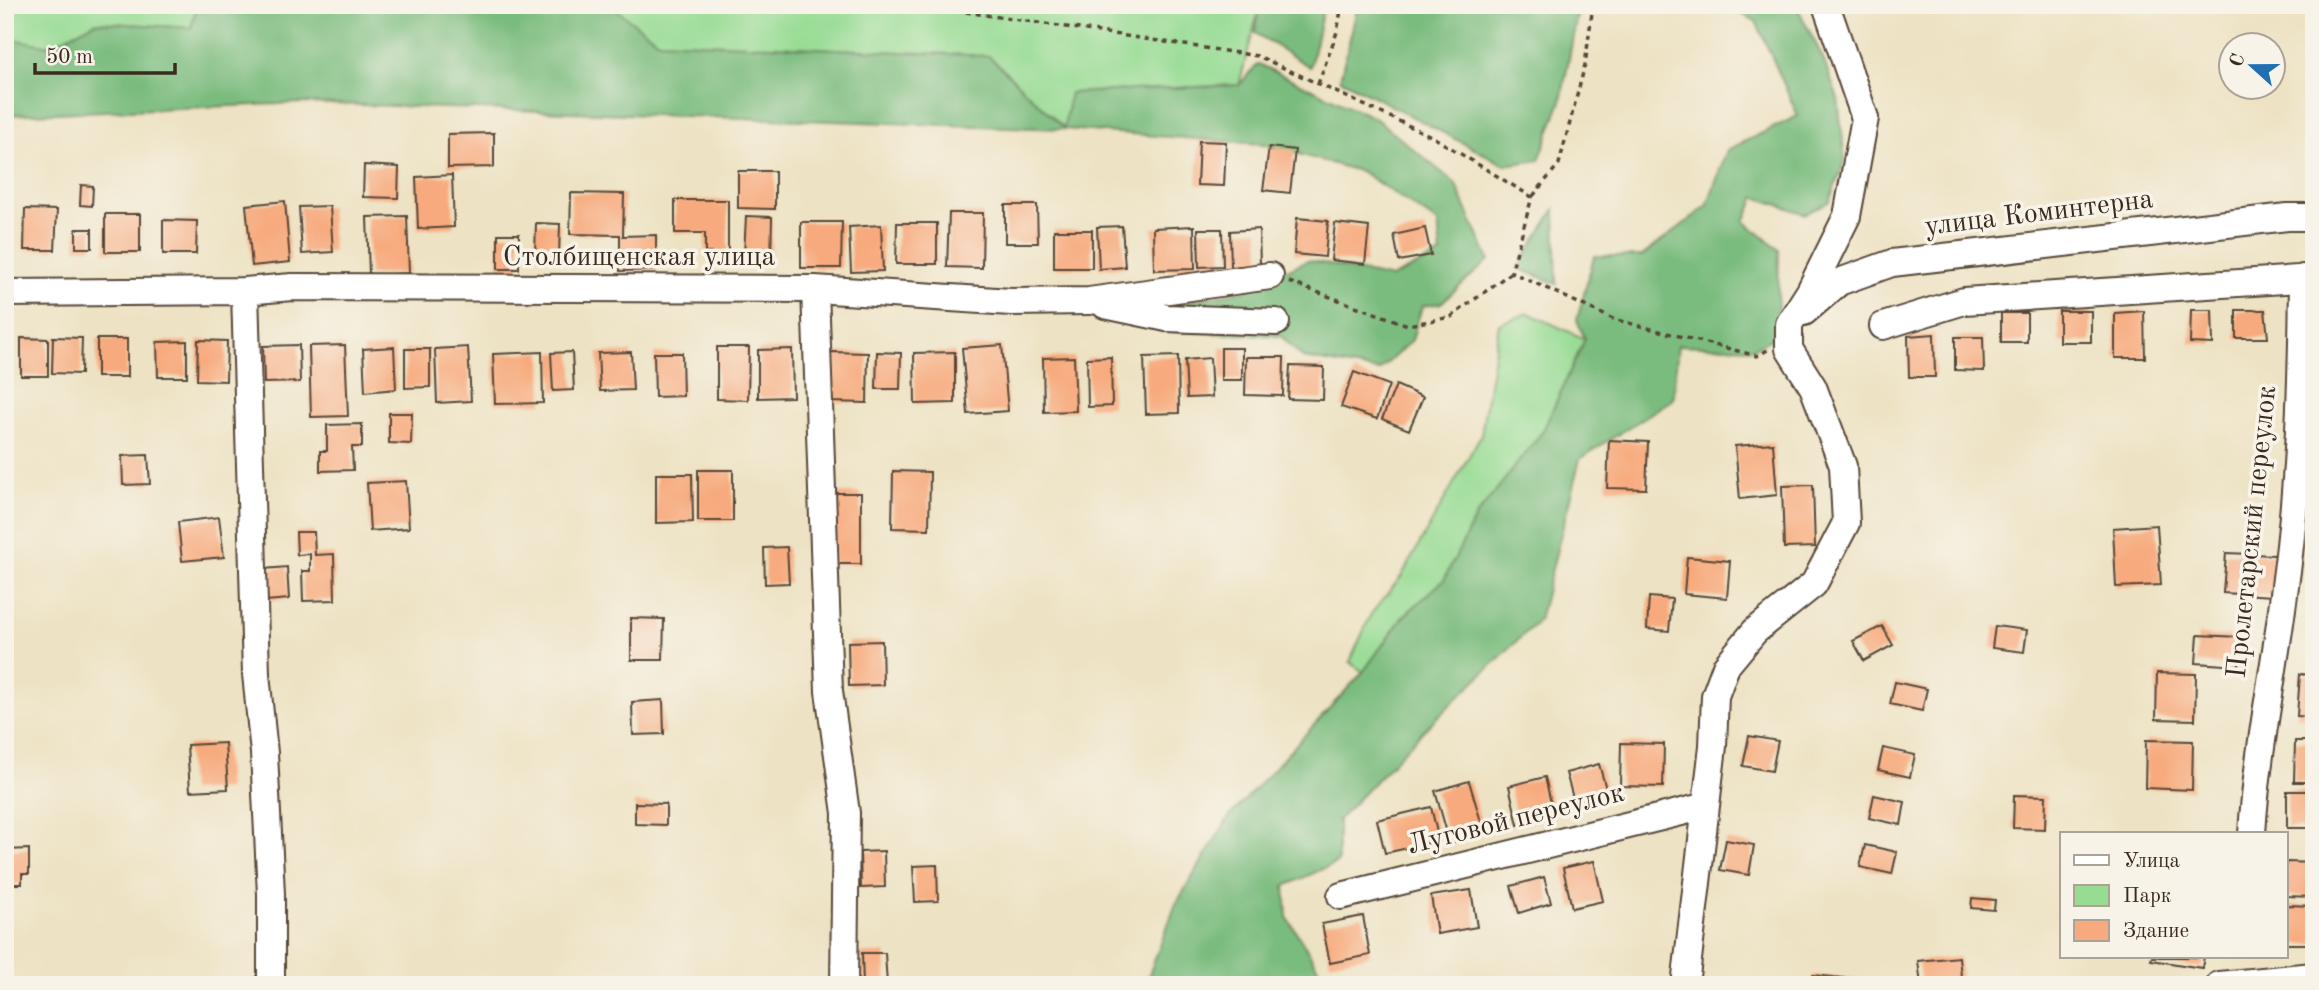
<svg xmlns="http://www.w3.org/2000/svg" width="2319" height="990" viewBox="0 0 2319 990" font-family="'Old Standard TT',serif">
  <style>
    .green { fill: #98dc94; stroke: #6a8359; stroke-width: 2 }
    .forest { fill: #7abc7e; stroke: #5a734e; stroke-width: 2 }
    .building { fill: #f7aa7d }
    .lines { fill: none; stroke-linecap: round; stroke-linejoin: round }
    .minor-casing { stroke: #564637; stroke-width: 30 }
    .path { stroke: #564637; stroke-width: 3.5; stroke-dasharray: 5 5; stroke-linecap: butt }
    .minor { stroke: #fff; stroke-width: 26 }
    .labels { text-anchor: middle; dominant-baseline: central; stroke-width: 7; stroke-linejoin: round; paint-order: stroke }
    .street-label { font-size: 28px; fill: #3b2a1e; stroke: #f7f3e8 }
  </style>
  <rect width="100%" height="100%" fill="#f7f3e8"/>
  <filter id="ink" filterUnits="userSpaceOnUse"><feTurbulence type="fractalNoise" baseFrequency=".0143" numOctaves="2"/><feDisplacementMap in="SourceGraphic" scale="14" xChannelSelector="R" yChannelSelector="G"/><feConvolveMatrix kernelMatrix="1 2 1 2 8 2 1 2 1" color-interpolation-filters="sRGB"/></filter>
  <filter id="wash" filterUnits="userSpaceOnUse"><feTurbulence type="fractalNoise" baseFrequency=".00686" numOctaves="4" result="noise"/><feDisplacementMap in="SourceGraphic" scale="28" xChannelSelector="R" yChannelSelector="G"/><feGaussianBlur stdDeviation="1.57" result="paint"/><feColorMatrix in="noise" values="0 0 0 0 0 0 0 0 0 0 0 0 0 0 0 0 0 1.4 0 .05"/><feComposite in="paint" operator="in"/></filter>
  <g filter="url(#wash)">
    <rect width="100%" height="100%" fill="#ede2c3"/>
    <path class="green" d="M5,5H197L191,28L96,22L50,46L5,38Z
      M610,5H1260L1239,85L1070,93L1064,129L989,56L658,41Z
      M1528,313L1585,339L1543,431L1476,516L1444,580L1403,617L1363,672L1350,662L1371,614L1401,577L1481,435L1499,324Z"/>
    <path class="forest" d="M197,5H610L658,41L989,56L1064,128L1070,93L1239,85L1258,64L1375,118L1455,183L1489,260L1441,303L1422,306L1412,340L1379,371L1303,358L1281,336L1160,331L1117,313L1243,291L1308,260L1391,278L1441,254L1438,223L1362,172L1264,144L1064,129L303,103L5,115V38L50,46L96,22L191,28Z
      M1260,5H1324L1310,67L1255,33Z
      M1358,5H1579L1561,101L1539,160L1505,165L1340,79Z
      M1723,5H1796L1822,56L1838,99L1845,160L1829,202L1805,214L1756,197L1744,221L1779,250L1777,336L1754,348L1678,345L1673,399L1580,459L1539,620L1430,724L1338,820V862L1285,886L1287,917L1325,979V985H1145L1176,904L1229,817L1363,672L1403,617L1444,580L1476,516L1543,431L1585,339L1577,320L1594,256H1642L1707,206L1727,150L1798,116L1756,21Z
      M1555,209L1557,284L1518,268Z"/>
    <g id="blocks">
      <path class="building" d="M494,133V167L448,168V134Z
        M1199,141L1226,142L1224,186L1197,185Z
        M1269,147L1295,150L1290,193L1263,190Z
        M364,165L399,167L398,198L363,197Z
        M738,171H775V209L738,208Z
        M452,175L454,227L418,229L416,177Z
        M81,185L93,186L92,206L80,205Z
        M571,193L624,194L623,236L656,235V270L620,271V235L570,234Z
        M675,200H728V253H705V233H675Z
        M285,201L290,262L252,266L246,205Z
        M1005,205H1037L1038,243H1005Z
        M330,206L333,252L302,254L299,207Z
        M25,209L57,210L55,250H24Z
        M7,212H13L12,265H5Z
        M949,213H983L982,268L947,267Z
        M105,214H140V252H105Z
        M407,216L409,273L369,275L367,217Z
        M746,216L772,217L771,257L744,256Z
        M1297,218L1328,221L1325,257L1294,254Z
        M163,220L197,221L196,254H163Z
        M801,222H842L841,268H801Z
        M536,223L560,224L559,257L535,256Z
        M897,223H937V264H896Z
        M1335,223L1369,227L1365,264L1331,260Z
        M881,225L883,271L851,272L849,227Z
        M1122,226L1125,267L1099,269L1097,227Z
        M1194,226L1195,269L1154,270L1153,228Z
        M1425,228L1431,255L1399,261L1394,235Z
        M76,229H92V248H76Z
        M1198,229H1222L1223,266L1199,267Z
        M1259,229L1260,265L1231,267L1230,231Z
        M1054,230H1092V268H1054Z
        M498,234H519V269H498Z
        M2191,310H2212L2213,344L2190,343Z
        M2236,310H2265L2268,338H2236Z
        M2059,311H2091V342H2059Z
        M2144,311L2145,358H2115V313Z
        M2001,313H2027V342H2001Z
        M1934,334L1935,377H1909L1908,336Z
        M53,337L82,338L81,374L52,373Z
        M1955,337H1983L1984,371L1955,370Z
        M5,338H10L11,373H5Z
        M21,338L48,339V376H21Z
        M97,339H127V377H97Z
        M198,340L227,341L226,381L197,380Z
        M187,341V377H158L157,342Z
        M299,345L300,382L264,383L263,346Z
        M345,345L348,416L311,417L309,346Z
        M1002,345L1008,411L968,414L962,348Z
        M394,347L396,389L365,392L363,349Z
        M468,347L471,401L437,403L435,349Z
        M717,347H749L748,400L717,399Z
        M1221,348H1242V380H1221Z
        M405,349H430V387L405,388Z
        M792,349L793,397L758,398V350Z
        M542,352L543,403L495,404L493,354Z
        M572,352L574,390L553,391L551,353Z
        M631,352L633,390L600,391L598,353Z
        M831,352L868,353L867,403L830,402Z
        M877,352L901,353L900,389H876Z
        M955,352V403L915,404L914,353Z
        M654,353H682L683,396L655,397Z
        M1178,356L1179,413L1146,414L1144,357Z
        M1074,357L1076,411L1044,412L1043,358Z
        M1111,357L1112,406L1088,407L1087,358Z
        M1246,357H1284L1283,396L1245,395Z
        M1210,358L1212,397L1187,398L1185,360Z
        M1290,366L1324,367L1323,400L1288,399Z
        M1354,372L1389,385L1377,419L1341,407Z
        M1396,385L1423,397L1409,430L1382,419Z
        M389,413H412L411,444L389,443Z
        M362,424V447H352L353,470L320,471V451H327V425Z
        M1609,440L1648,442L1646,489L1607,488Z
        M1773,443L1777,495L1740,499L1735,446Z
        M148,455L150,484L123,485L122,456Z
        M698,470H733V521H698Z
        M893,471L930,472L929,529L892,528Z
        M656,474H692L693,522L656,523Z
        M406,481L409,528L370,531L367,483Z
        M1813,485L1815,547L1784,548L1782,486Z
        M834,493H861V564H834Z
        M219,517L224,557L182,561L178,522Z
        M2157,525L2161,585L2116,587L2113,528Z
        M296,532H314L315,555L334,554L335,600L303,601L302,571H310V554L297,555Z
        M2310,536H2314V574H2308Z
        M787,547L789,583L765,584L764,548Z
        M2226,553L2275,555L2273,596L2223,593Z
        M1687,557L1730,561L1727,598L1684,594Z
        M287,567L289,599L266,601L264,569Z
        M1649,597L1672,599L1669,631L1647,629Z
        M631,618L664,619L663,660H631Z
        M1882,626L1893,645L1864,661L1853,641Z
        M1995,626L2027,630L2024,652L1992,648Z
        M2198,635L2241,637L2239,666L2196,663Z
        M882,641L883,685L849,686L848,642Z
        M2157,673L2196,674L2195,720L2156,719Z
        M2300,674L2314,675V717L2297,716Z
        M1895,682L1927,689L1922,711L1890,704Z
        M663,700L664,734L633,735L632,702Z
        M1749,736L1778,741L1772,771L1743,766Z
        M2146,740L2193,741L2192,790L2145,788Z
        M2295,741H2314V782H2294Z
        M225,743L228,789L190,791L187,745Z
        M1621,743L1664,744L1663,787L1620,786Z
        M1883,748L1915,755L1910,777L1878,770Z
        M1599,764L1608,796L1575,805L1566,773Z
        M1545,777L1554,816L1518,825L1509,786Z
        M1469,781L1484,832L1450,843L1435,791Z
        M2287,791H2314V828H2287Z
        M1874,795L1905,802L1901,825L1869,818Z
        M2014,795L2046,796L2045,829L2013,828Z
        M635,803L666,804V825L635,824Z
        M1431,807L1439,841L1385,853L1377,820Z
        M1726,840L1754,845L1749,875L1720,870Z
        M1865,845L1897,852L1892,874L1860,867Z
        M29,849V874H22V884H5V850Z
        M884,851L885,887L861,888L860,852Z
        M1594,861L1603,901L1572,908L1563,868Z
        M2286,862L2314,863V897L2286,896Z
        M937,865L938,901L915,902L913,866Z
        M1544,877L1551,903L1519,913L1511,886Z
        M1471,890L1477,927L1437,934L1431,896Z
        M1972,898L1995,900L1994,910L1971,908Z
        M2286,905L2314,906V944H2286Z
        M1363,916L1370,955L1330,963L1322,924Z
        M862,953H885L887,985H863Z
        M1959,957L1962,985H1921L1918,961Z
        M2152,957H2204L2202,968L2151,960Z
        M1813,975L1863,980V985H1812Z"/>
    </g>
  </g>
  <g filter="url(#ink)">
    <use href="#blocks" fill-opacity="0" stroke="#564637" stroke-width="2"/>
    <g class="lines">
      <defs>
        <path id="minor" d="M815,289L829,691L846,813L844,985
          M245,291L256,674L264,753L271,894V985
          M5,293L245,291L292,287L815,289L1011,302L1089,301L1270,276
          M1105,305L1167,318L1276,322
          M1804,312L1839,282L1892,263L2287,217H2314
          M1883,326L1964,301L2314,278
          M2252,834C2257,750 2275,669 2285,586C2299,485 2302,380 2303,278
          M1341,896L1706,806
          M1685,985L1713,746L1715,696L1726,666L1755,631L1814,584L1846,523L1843,466L1813,387L1789,349V324L1810,291L1847,216L1865,118L1826,5
          M2219,985L2314,976"/>
      </defs>
      <use href="#minor" class="minor-casing"/>
      <path class="path" d="M306,5L953,10L1258,56L1431,136L1532,197L1511,272L1613,319L1757,356L1769,349
        M1318,84L1337,32L1342,5
        M1533,196L1559,164L1585,65L1593,5
        M1289,282L1408,325L1451,317L1510,273"/>
      <use href="#minor" class="minor"/>
    </g>
  </g>
  <g class="labels">
    <g class="street-label">
      <text transform="translate(2039 214) rotate(-7)">улица Коминтерна</text>
      <text x="639" y="258">Столбищенская улица</text>
      <text transform="translate(2253 532) rotate(-84)">Пролетарский переулок</text>
      <text transform="translate(1516 820) rotate(-14)">Луговой переулок</text>
    </g>
  </g>
  <rect width="2319" height="990" fill="none" stroke="#f7f3e8" stroke-width="28"/>
  <rect x="2060" y="832" width="228" height="126" fill="#f7f3e8" stroke="#aca397" stroke-width="2"/>
  <rect x="2074" y="855" width="35" height="10" fill="#ffffff" stroke="#aca397" stroke-width="2"/>
  <text x="2123" y="867" font-size="21" fill="#3b2a1e">Улица</text>
  <rect x="2074" y="885" width="35" height="21" fill="#98dc94" stroke="#aca397" stroke-width="2"/>
  <text x="2123" y="902" font-size="21" fill="#3b2a1e">Парк</text>
  <rect x="2074" y="920" width="35" height="21" fill="#f7aa7d" stroke="#aca397" stroke-width="2"/>
  <text x="2123" y="937" font-size="21" fill="#3b2a1e">Здание</text>
  <g transform="translate(2252 66) rotate(291)"><circle r="33" fill="#f7f3e8" stroke="#aca397" stroke-width="2"/>
  <path d="M0-5L12 26L0 18L-12 26Z" fill="#1f6fb2"/>
  <text y="-10" font-size="19" font-weight="bold" text-anchor="middle" fill="#3b2a1e">С</text>
  </g>
  <path d="M35 63v10h140v-10" fill="none" stroke="#3b2a1e" stroke-width="3.5"/>
  <text x="46" y="63" font-size="21" fill="#3b2a1e" stroke="#f7f3e8" stroke-width="5" paint-order="stroke">50 m</text>
</svg>
